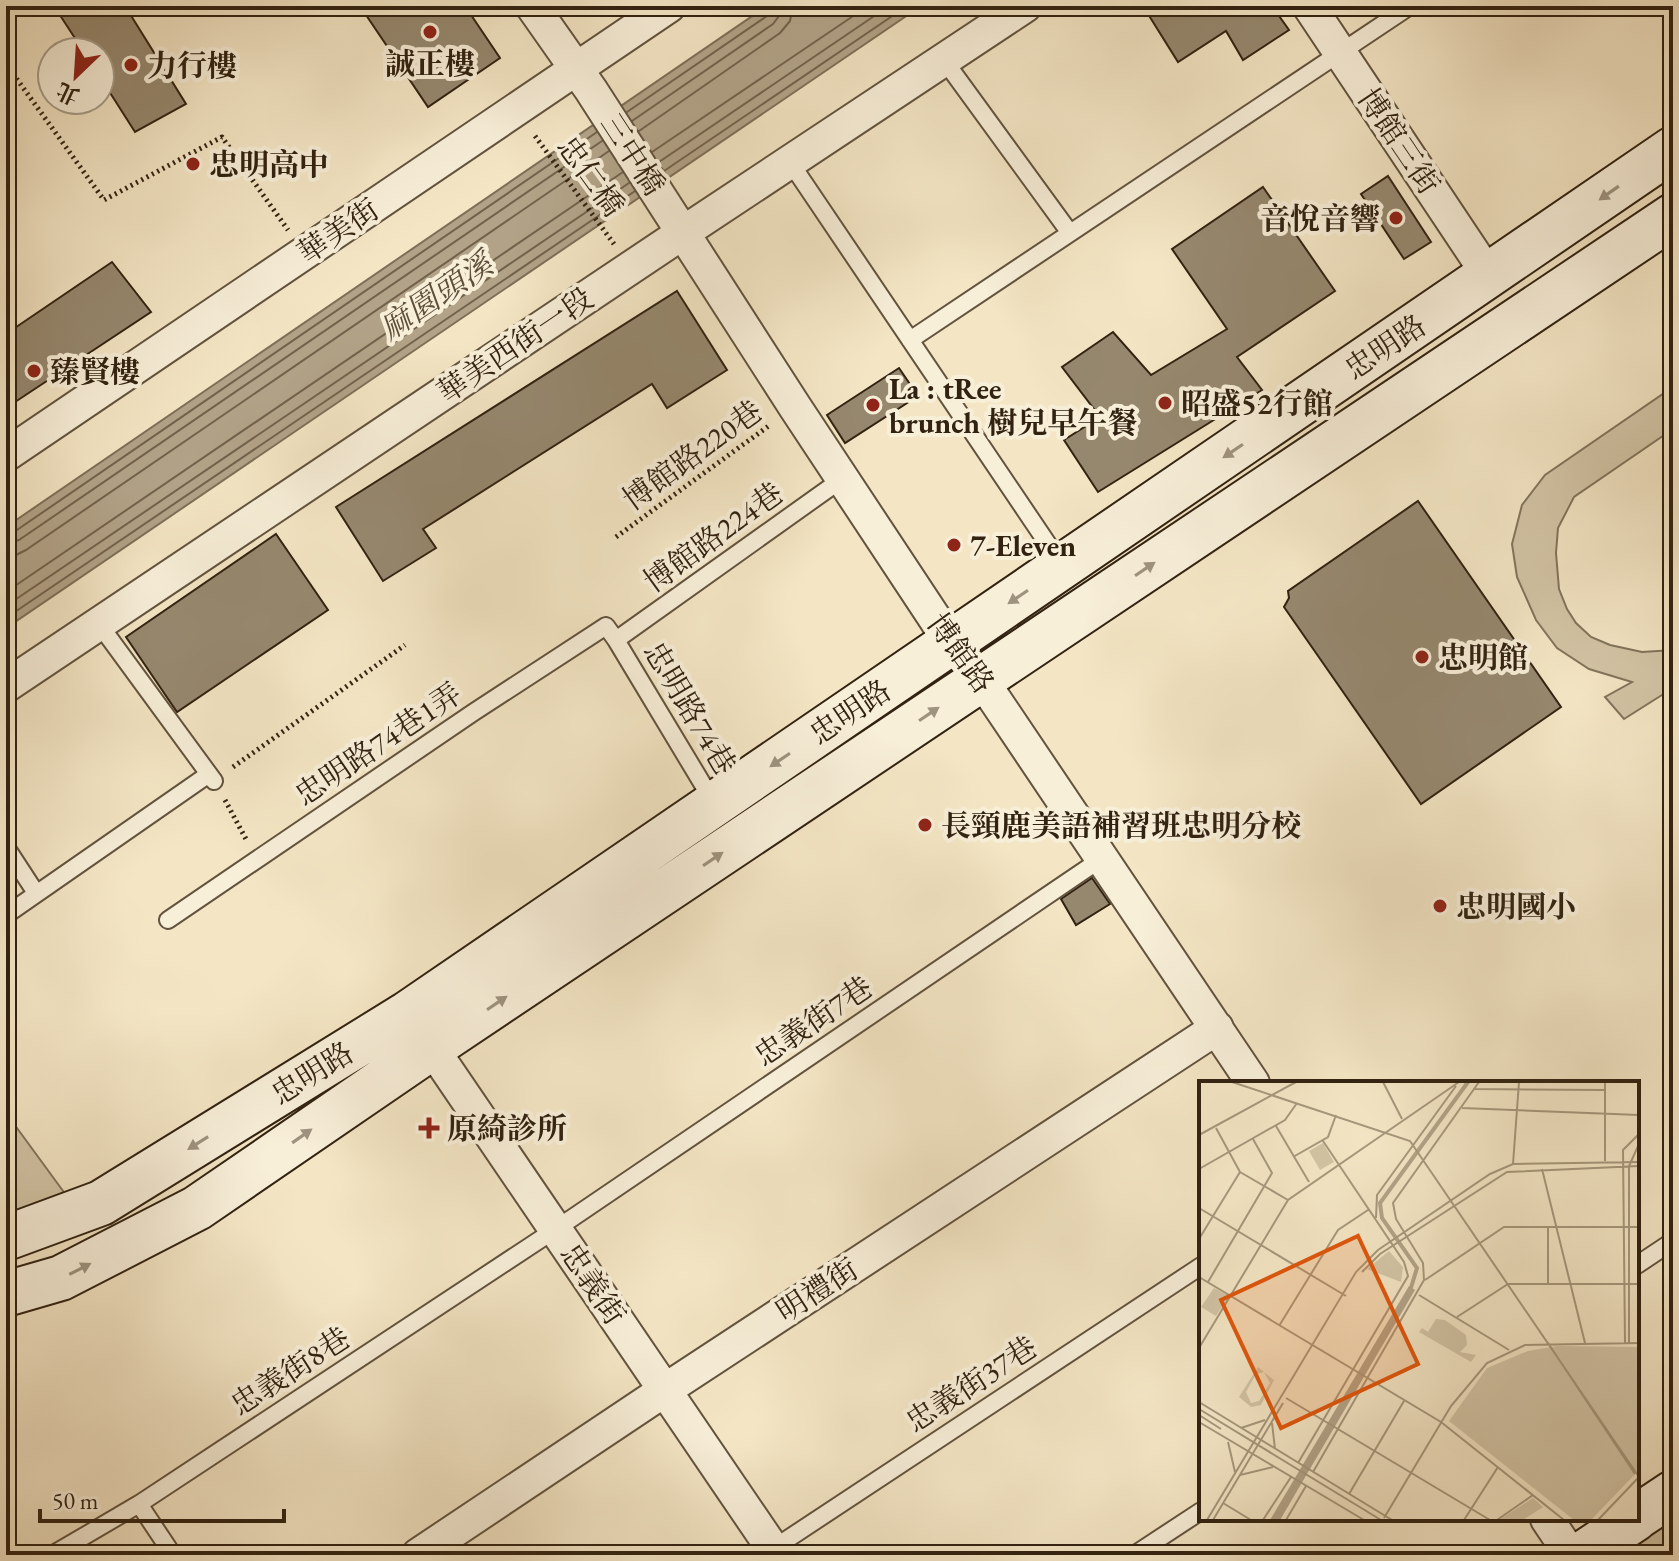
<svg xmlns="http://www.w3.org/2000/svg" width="1679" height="1561" viewBox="0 0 1679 1561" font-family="'EB Garamond','Noto Serif TC',serif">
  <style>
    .green { fill: #d3c5a6; stroke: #82745c; stroke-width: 2 }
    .water { fill: #b2a388; stroke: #7e6f58; stroke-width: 2 }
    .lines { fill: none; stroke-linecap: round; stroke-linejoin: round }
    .shore { stroke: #72624c; stroke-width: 2 }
    .building { fill: #96886f; stroke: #312211; stroke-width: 2 }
    .lane-casing { stroke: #62533e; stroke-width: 20 }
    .street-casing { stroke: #62533e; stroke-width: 36 }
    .secondary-casing { stroke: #312211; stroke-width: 48 }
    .path { stroke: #312211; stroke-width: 5; stroke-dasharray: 2 4; stroke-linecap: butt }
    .lane { stroke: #f8efd9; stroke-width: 16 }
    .street { stroke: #f8efd9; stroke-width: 32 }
    .secondary { stroke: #f8efd9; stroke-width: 44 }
    .oneway { fill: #9e937f }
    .poi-dot { fill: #8f2418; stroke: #f8efd9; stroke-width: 3 }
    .labels { text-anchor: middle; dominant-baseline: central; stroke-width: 8; stroke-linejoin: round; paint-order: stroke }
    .poi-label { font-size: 30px; font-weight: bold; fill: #312211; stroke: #f8efd9; text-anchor: start }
    .street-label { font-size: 30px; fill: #312211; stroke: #f8efd9 }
    .water-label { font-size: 32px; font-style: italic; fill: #5e4f3b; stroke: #f8efd9 }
    .inset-river { fill: none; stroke: #b2a388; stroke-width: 4 }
    .inset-road { fill: none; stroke: #a6987d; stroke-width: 2 }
    .view { fill: #df560c; fill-opacity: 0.15; stroke: #df560c; stroke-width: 4 }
    .inset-edge { fill: none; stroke: #312211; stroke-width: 4 }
  </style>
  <rect width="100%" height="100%" fill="#f4e6c5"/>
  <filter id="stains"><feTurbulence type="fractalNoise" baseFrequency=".0025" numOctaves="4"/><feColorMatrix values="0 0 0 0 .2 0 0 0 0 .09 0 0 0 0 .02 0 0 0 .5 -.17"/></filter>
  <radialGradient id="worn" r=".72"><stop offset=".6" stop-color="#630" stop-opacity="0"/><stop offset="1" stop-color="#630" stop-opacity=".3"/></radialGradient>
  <path class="green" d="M1673,387V429L1574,497L1558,528L1556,553L1559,589L1567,609L1576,623L1591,637L1610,645L1642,652L1673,650V688L1624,719L1605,697L1632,682L1589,669L1557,648L1536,620L1517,577L1512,544L1522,505L1545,475Z
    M6,1113L66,1195L6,1222Z
    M1673,1509V1555H1604Z"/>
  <path class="water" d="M767,6H921L6,628V527Z"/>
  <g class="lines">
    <path class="shore" d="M627,112L767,16L770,11L771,6
      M632,121L773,24L779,16L781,6
      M639,131L780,33L790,21L793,6
      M652,152L868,6
      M659,162L889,6
      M664,171L907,6
      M6,533L14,532L597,132
      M6,544L19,540L602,141
      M6,556L16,555L26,550L609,151
      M6,592L623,172
      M6,606L629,183
      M6,618L635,191"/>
  </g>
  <path class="building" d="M54,6H125L186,104L135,132L100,77V52H84Z
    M360,6H465L500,58L428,107Z
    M1143,6H1272L1289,30L1243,60L1226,31L1178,62Z
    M1388,176L1431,242L1404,259L1361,194Z
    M1263,187L1335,291L1237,357L1262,390L1098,492L1064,440L1100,417L1062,367L1113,332L1151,375L1227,329L1172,249Z
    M112,262L151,312L6,408V334Z
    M677,291L727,370L667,408L652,384L423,529L436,548L383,581L336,507Z
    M899,368L918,396L845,443L827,415Z
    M1418,501L1561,707L1421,804L1284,607L1289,598L1288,591Z
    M276,534L328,610L177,712L126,637Z
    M1092,878L1110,904L1076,925L1061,899Z"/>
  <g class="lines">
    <defs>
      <path id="lane" d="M944,60L1070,233
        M790,162L1062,565
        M910,340L1410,6
        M99,624L214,781
        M616,640L842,479
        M6,847L36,893
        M6,915L209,774
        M168,920L474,712L606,626L616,640L714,803
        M1637,1265L1673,1241
        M139,1504L173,1555
        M768,1552L1201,1266
        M52,1555L139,1504L556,1229L1101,859
        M1134,1555L1201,1511"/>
      <path id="street" d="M532,6L591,90L795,407L951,643L981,679L1253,1083
        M1309,6L1489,276
        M6,455L669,6
        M6,686L684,232L1025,6
        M421,1032L777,1555
        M1547,1519L1571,1555
        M418,1555L665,1390L1217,1028"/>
      <path id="secondary" d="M6,1238L101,1203L407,1014L1673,149
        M6,1294L61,1278L197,1208L432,1047L1673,216
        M1637,1517L1673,1493
        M1581,1555L1635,1519"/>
    </defs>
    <use href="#lane" class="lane-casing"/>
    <use href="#street" class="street-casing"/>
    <use href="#secondary" class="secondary-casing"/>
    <path class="path" d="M6,64L104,200L222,137L288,230
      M535,136L614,244
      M616,537L770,425
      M233,767L405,645
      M225,800L247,841"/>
    <use href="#lane" class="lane"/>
    <use href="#street" class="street"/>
    <use href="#secondary" class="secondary"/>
  </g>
  <defs><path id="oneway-solid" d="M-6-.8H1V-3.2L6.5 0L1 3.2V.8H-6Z" transform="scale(2)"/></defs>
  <g class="oneway">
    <use href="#oneway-solid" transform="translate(1609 193) rotate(145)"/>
    <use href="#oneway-solid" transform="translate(1233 451) rotate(146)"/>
    <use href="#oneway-solid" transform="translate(1145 569) rotate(-34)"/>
    <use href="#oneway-solid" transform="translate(1018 597) rotate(146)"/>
    <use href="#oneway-solid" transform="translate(929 714) rotate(-34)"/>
    <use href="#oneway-solid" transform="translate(780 760) rotate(146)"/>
    <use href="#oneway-solid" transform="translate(713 859) rotate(-34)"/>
    <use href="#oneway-solid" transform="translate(497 1003) rotate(-34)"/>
    <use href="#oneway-solid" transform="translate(302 1136) rotate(-35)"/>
    <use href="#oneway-solid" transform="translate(198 1143) rotate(148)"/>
    <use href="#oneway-solid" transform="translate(80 1269) rotate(-27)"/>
  </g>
  <g class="poi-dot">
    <circle cx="430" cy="32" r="8"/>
    <circle cx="131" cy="65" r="8"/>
    <circle cx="193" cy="164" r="8"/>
    <circle cx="1396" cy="218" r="8"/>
    <circle cx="34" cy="371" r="8"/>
    <circle cx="1165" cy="403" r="8"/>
    <circle cx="873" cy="405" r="8"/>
    <circle cx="954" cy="545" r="8"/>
    <circle cx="1422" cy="657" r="8"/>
    <circle cx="925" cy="825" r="8"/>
    <circle cx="1440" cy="906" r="8"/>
    <path d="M425 1116h8v8h8v8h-8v8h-8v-8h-8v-8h8z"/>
  </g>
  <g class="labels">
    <g class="poi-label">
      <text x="430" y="63" text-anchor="middle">誠正樓</text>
      <text x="147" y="65">力行樓</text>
      <text x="209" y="164">忠明高中</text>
      <text x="1380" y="218" text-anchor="end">音悅音響</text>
      <text x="50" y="371">臻賢樓</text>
      <text x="889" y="388">La : tRee<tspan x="889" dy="34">brunch 樹兒早午餐</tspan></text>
      <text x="1181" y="403">昭盛52行館</text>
      <text x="970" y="545">7-Eleven</text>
      <text x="1438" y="657">忠明館</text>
      <text x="941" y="825">長頸鹿美語補習班忠明分校</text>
      <text x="1456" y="906">忠明國小</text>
      <text x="447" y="1128">原綺診所</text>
    </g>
    <g class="street-label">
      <text transform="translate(1399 141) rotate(56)">博館三街</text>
      <text transform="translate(633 154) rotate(57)">三中橋</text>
      <text transform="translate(591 176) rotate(54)">忠仁橋</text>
      <text transform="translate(338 231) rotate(-34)">華美街</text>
      <text transform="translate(515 345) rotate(-34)">華美西街一段</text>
      <text transform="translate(1385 347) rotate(-34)">忠明路</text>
      <text transform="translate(692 455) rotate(-36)">博館路220巷</text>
      <text transform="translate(713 537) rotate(-36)">博館路224巷</text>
      <text transform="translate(961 653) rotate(54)">博館路</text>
      <text transform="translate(690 708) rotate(59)">忠明路74巷</text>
      <text transform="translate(850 712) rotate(-34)">忠明路</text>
      <text transform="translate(378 744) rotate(-34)">忠明路74巷1弄</text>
      <text transform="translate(813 1021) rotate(-34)">忠義街7巷</text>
      <text transform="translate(312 1073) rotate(-32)">忠明路</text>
      <text transform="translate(593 1284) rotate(56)">忠義街</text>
      <text transform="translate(817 1290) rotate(-33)">明禮街</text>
      <text transform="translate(290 1371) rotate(-33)">忠義街8巷</text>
      <text transform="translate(971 1384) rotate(-33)">忠義街37巷</text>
    </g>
    <g class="water-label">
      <text transform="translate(436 296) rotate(-34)">麻園頭溪</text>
    </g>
  </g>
  <g transform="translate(1199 1081)">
    <rect width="440" height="440" fill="#f4e6c5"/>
    <path d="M124,62L135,81L121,89L110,70ZM190,170L204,186L202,201L168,188ZM15,207L30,215L17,235L2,226ZM246,239L267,254L268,264L261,271L277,274L272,281L220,251L223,247L229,251L237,238ZM358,265L440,266V389L392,439H375L250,340L288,287L329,270ZM59,286L75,299L62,324L52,326L40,316ZM65,291L71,302L60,320L52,322L47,311L57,293ZM334,417L344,426L324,439H300Z" fill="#d3c5a6" fill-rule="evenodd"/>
    <path d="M210,205L216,209L81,439H71Z" fill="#b2a388"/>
    <path class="inset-river" d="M211,210L218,187L183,137L181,122L269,1"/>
    <path class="inset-road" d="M33,1L211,60L440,396M184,1L203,38M406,1V80M276,8L406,9M263,27L440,34M77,45L110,101M0,54L97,1M94,76L129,56L137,34M314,83L320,1M0,88L86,39L98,22M343,88L386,262M41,91L89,119M0,127L147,215M177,137L178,114L257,5M349,146V203M0,158L41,91L17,47M163,191L181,173L308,91L440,85M0,196L242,341L365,439M226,199L305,146H440M9,201L73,92L54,58M220,214L310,269M258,236L309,203H440M80,245L139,149L169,129M349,262L436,393M426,262L424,69L440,53M430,262V85L440,63M0,267L89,119L260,1M87,317L291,439M0,321L193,439M0,328L182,439M0,334L22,348M0,341L165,439M73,342L76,368M42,347L66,339M29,361L36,391M99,382L209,195L205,181L124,60M114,391L225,199L224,182L197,138L194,122L280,1M41,394L74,386M150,413L205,320M24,422L52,439M185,437L252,325L288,282L326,264L440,262M8,439L157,191L179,169L291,93L314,83L440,81M14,439L84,322M64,439L92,396M87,439L107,405M265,439L299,386M298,439L334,414M399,439L440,396"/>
    <path class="view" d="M159,155L219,283L82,347L22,219Z"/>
    <rect width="440" height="440" class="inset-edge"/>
  </g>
  <rect width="1679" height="1561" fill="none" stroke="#f4e6c5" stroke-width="32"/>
  <rect x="8" y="8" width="1663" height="1545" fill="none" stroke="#312211" stroke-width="4"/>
  <rect x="16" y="16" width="1647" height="1529" fill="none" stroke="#312211" stroke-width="2"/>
  <g transform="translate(76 76) rotate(205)"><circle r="38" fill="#f8efd9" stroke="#a89d89" stroke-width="2"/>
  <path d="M0-6L14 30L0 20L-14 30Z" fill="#8f2418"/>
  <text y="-12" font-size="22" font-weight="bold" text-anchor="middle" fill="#312211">北</text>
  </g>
  <path d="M40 1509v12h244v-12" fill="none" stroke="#312211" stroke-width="4"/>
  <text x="52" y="1509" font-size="24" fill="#312211" stroke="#f8efd9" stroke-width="6" paint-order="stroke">50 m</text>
  <rect width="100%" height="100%" filter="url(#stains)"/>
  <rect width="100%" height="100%" fill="url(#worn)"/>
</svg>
